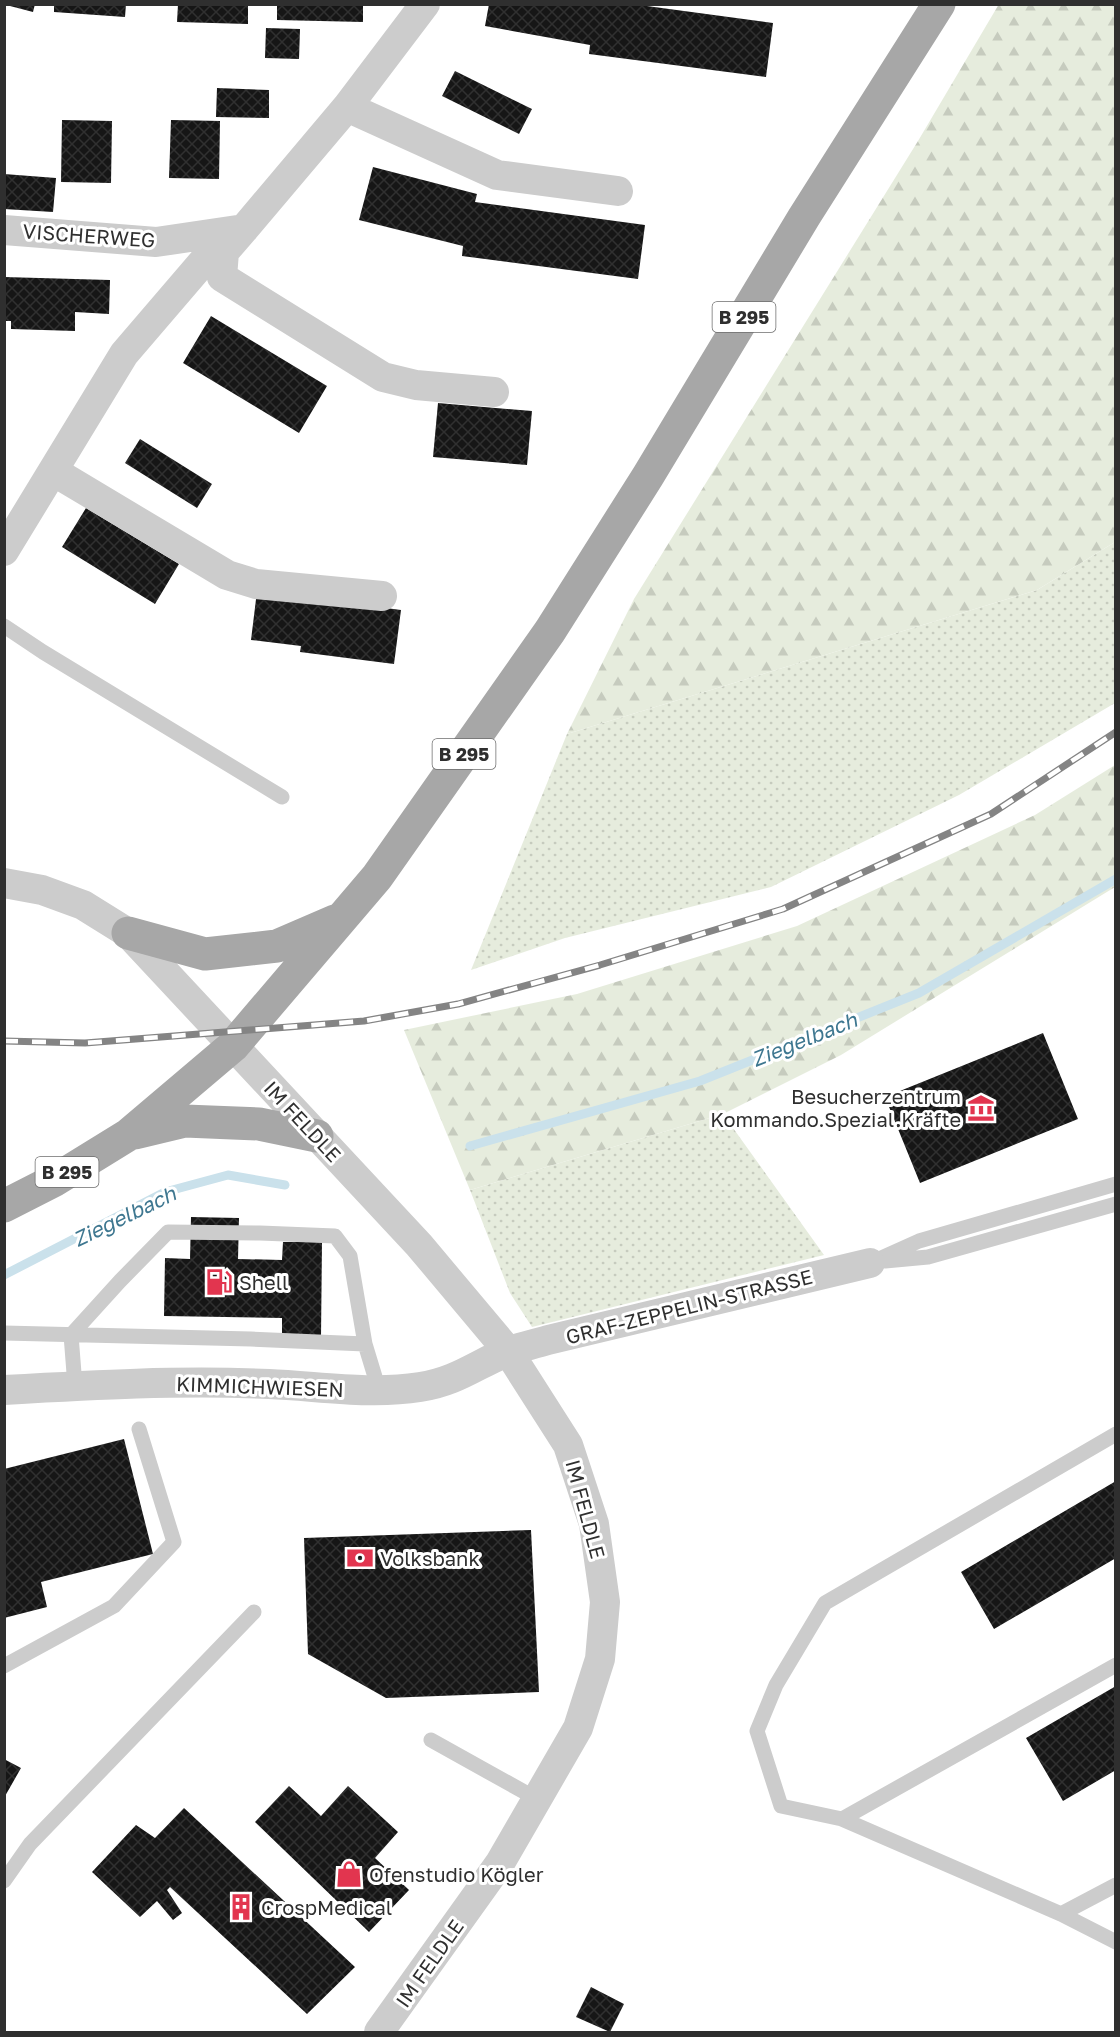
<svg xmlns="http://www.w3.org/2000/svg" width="1120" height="2037" viewBox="0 0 1120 2037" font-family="'Golos Text',sans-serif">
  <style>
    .grass { fill: url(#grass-dots) }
    .forest { fill: url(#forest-firs) }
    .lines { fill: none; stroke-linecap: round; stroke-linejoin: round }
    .stream { stroke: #cae1eb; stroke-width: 9 }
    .building { fill: url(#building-cross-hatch) }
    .lane { stroke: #ccc; stroke-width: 15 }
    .street { stroke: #ccc; stroke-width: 30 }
    .primary { stroke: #a7a7a7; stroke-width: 33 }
    .rail-casing { stroke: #848484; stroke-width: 7 }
    .rail { stroke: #fff; stroke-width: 4.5; stroke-dasharray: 14; stroke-linecap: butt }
    .labels { text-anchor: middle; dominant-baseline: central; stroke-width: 6; stroke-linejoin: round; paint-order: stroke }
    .shield { fill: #fff; stroke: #6d6d6d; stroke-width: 1.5 }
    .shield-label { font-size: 18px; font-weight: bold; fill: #2f2f2f }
    .street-label { font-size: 20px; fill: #2f2f2f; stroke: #fff }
    .poi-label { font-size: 20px; fill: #2f2f2f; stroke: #fff; text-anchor: start }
    .water-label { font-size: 21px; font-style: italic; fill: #3e7790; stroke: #fff }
  </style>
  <defs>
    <pattern id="grass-dots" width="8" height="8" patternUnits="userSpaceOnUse" patternTransform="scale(1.5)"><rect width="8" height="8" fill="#e6ecdd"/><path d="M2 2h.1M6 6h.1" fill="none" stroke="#c6cbbe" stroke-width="1.8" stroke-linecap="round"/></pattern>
    <pattern id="forest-firs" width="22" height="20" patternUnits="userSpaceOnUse" patternTransform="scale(1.5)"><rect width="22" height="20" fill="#e6ecdd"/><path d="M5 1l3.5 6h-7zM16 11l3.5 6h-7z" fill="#c6cbbe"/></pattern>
    <pattern id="building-cross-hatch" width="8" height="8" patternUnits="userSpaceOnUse" patternTransform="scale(1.5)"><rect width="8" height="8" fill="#161616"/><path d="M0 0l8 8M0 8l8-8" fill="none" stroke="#303030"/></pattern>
  </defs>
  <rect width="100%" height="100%" fill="#fff"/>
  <path class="grass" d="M1115,542V703L959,795L771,887L565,938L471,970L567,734L1037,590Z
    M723,1114L824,1255L532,1327L510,1293L470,1190Z"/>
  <path class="forest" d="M999,4L1115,5V542L1037,590L567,734L634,599L918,141Z
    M1115,765V887L841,1055L723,1114L470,1190L404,1030L577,994L797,926L1035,815Z"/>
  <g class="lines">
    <path class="stream" d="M470,1146L700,1081L919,993L1116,879
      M4,1275L165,1192L228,1175L285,1185"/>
  </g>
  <path class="building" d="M10,4H35L33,12L10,6Z
    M54,4H126L125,17L54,12Z
    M178,4H248V24L177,22Z
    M489,4H632L773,23L766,77L589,54L590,45L485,26Z
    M277,5H363V22L277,20Z
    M266,28L300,29L299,59L265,58Z
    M455,71L532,109L519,134L442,96Z
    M217,88L269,90V118L216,117Z
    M62,120L112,121L111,183L61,182Z
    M171,120L220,121L219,179L169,178Z
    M373,167L477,194L475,202L645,225L638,279L462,256L463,246L359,220Z
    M4,174L56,178L53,212L4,209Z
    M4,277L110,280L109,314L75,312V331L11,329V321H4Z
    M211,316L327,386L299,433L183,363Z
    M438,403L532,411L527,465L433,457Z
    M140,439L212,484L197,508L125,463Z
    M86,508L179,564L155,604L62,547Z
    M257,591L401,610L394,664L300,652L301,646L251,640Z
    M1043,1033L1078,1119L920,1183L885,1097Z
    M191,1217L239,1218L238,1259L282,1260L283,1242H322L321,1337L282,1336V1318L164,1316L165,1258L190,1259Z
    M124,1439L153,1554L41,1582L47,1607L4,1618V1469Z
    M1116,1481V1558L994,1629L961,1572Z
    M531,1530L539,1692L386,1698L308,1654L304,1538Z
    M1116,1686V1770L1063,1801L1026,1738Z
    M4,1759L21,1768L4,1798Z
    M289,1786L321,1816L348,1786L398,1832L375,1858L409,1890L369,1932L255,1822Z
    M184,1808L355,1967L307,2014L170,1887L167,1890L182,1913L173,1920L157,1901L140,1917L92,1872L136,1825L155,1838Z
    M591,1987L624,2004L610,2032L576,2017Z"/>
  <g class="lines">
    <path class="lane" d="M4,626L43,652L282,797
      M885,1261L928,1257L1116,1204
      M870,1263L919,1241L1116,1184
      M4,1333L251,1339L365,1344
      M75,1386L71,1335L120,1281L168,1232L260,1233L335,1236L350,1256L365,1344L379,1390
      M1116,1434L825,1603L776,1685L757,1731L781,1806L842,1819L1061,1914L1116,1942
      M4,1666L114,1606L174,1542L139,1429
      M431,1740L537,1799
      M842,1819L1116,1665
      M4,1881L30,1844L254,1612
      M1061,1914L1116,1885"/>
    <path class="street" d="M347,107L497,175L618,191
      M4,230L156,242L244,229
      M224,252L222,277L383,377L416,385L494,392
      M53,471L227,575L256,584L382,596
      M4,551L124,354L208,256L224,252L244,229L347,107L425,4
      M4,883L42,890L83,905L128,933L419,1245L508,1351L568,1445L594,1524L605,1602L600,1659L578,1728L500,1863L379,2032
      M4,1390C92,1385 181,1380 269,1384C319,1386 370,1395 420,1387C456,1382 477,1364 509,1351C521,1347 535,1344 548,1340L870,1263"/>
    <path class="primary" d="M128,933L205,954L277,946L335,921
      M135,1133L185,1121L259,1124L317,1136
      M4,1206L55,1180L128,1135L233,1046L377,877L550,631L648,476L804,217L939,4"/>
    <defs>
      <path id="rail" d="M4,1041L85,1043L364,1021L458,1004L600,965L783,909L991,814L1116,732"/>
    </defs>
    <use href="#rail" class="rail-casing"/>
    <use href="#rail" class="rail"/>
  </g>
  <defs>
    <symbol id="museum-bare" viewBox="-9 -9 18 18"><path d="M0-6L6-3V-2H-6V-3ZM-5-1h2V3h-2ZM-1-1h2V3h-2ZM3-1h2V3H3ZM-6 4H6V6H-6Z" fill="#e2354f" stroke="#fff" stroke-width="2.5" paint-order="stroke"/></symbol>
    <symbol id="fuel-bare" viewBox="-9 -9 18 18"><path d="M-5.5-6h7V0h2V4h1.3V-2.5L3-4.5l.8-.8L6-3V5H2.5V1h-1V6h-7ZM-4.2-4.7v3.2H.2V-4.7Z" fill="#e2354f" stroke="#fff" stroke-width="2.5" paint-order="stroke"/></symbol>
    <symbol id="bank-bare" viewBox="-9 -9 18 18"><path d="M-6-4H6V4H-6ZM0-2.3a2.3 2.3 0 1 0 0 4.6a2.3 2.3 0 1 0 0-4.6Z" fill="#e2354f" stroke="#fff" stroke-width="2.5" paint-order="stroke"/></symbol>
    <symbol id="shop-bare" viewBox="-9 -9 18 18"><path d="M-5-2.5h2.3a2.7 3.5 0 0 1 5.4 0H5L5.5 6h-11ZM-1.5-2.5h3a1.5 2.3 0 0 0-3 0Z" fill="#e2354f" stroke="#fff" stroke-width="2.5" paint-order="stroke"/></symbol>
    <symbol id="building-bare" viewBox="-9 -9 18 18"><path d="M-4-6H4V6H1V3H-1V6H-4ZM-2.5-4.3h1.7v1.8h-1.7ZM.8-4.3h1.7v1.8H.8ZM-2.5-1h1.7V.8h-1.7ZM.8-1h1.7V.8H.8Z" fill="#e2354f" stroke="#fff" stroke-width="2.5" paint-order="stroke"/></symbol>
  </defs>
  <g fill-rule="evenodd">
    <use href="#museum-bare" x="962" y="1089" width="38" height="38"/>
    <use href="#fuel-bare" x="200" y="1263" width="38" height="38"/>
    <use href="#bank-bare" x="341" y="1539" width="38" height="38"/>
    <use href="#shop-bare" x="330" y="1855" width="38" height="38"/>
    <use href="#building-bare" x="222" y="1888" width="38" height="38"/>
  </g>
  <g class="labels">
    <g class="shield">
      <rect x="712.5" y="302" width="63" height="30" rx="4.5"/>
      <rect x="432.5" y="739" width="63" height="30" rx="4.5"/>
      <rect x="35.5" y="1157" width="63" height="30" rx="4.5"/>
    </g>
    <g class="shield-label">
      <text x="744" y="317">B 295</text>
      <text x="464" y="754">B 295</text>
      <text x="67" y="1172">B 295</text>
    </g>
    <g class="street-label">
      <text transform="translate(89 235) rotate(4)">VISCHERWEG</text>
      <text transform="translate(303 1121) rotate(47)">IM FELDLE</text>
      <text transform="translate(689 1306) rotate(-14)">GRAF-ZEPPELIN-STRASSE</text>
      <text transform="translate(260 1386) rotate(2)">KIMMICHWIESEN</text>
      <text transform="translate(586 1509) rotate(75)">IM FELDLE</text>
      <text transform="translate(429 1963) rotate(-55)">IM FELDLE</text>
    </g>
    <g class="poi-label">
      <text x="961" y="1096" text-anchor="end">Besucherzentrum<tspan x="961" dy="23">Kommando.Spezial.Kräfte</tspan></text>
      <text x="239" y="1282">Shell</text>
      <text x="380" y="1558">Volksbank</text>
      <text x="369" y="1874">Ofenstudio Kögler</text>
      <text x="261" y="1907">CrospMedical</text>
    </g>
    <g class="water-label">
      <text transform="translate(804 1039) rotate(-22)">Ziegelbach</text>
      <text transform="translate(124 1216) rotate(-26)">Ziegelbach</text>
    </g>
  </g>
  <rect width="1120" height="2037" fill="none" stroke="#2f2f2f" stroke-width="12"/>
</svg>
